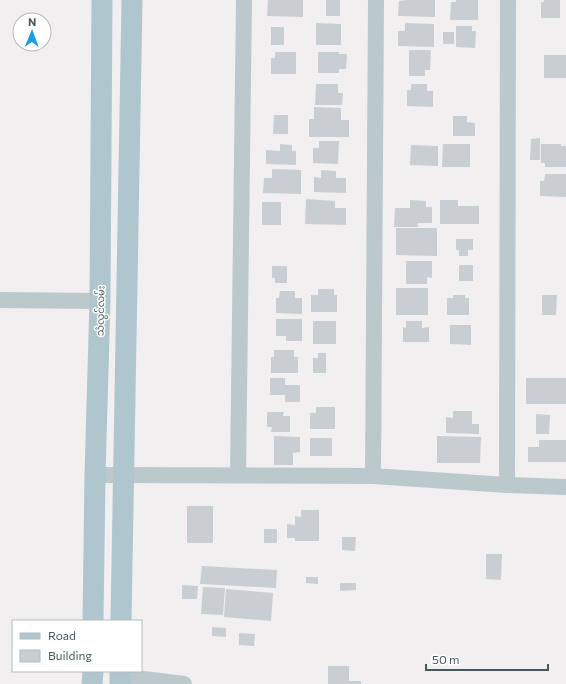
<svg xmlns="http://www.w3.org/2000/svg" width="566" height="684" viewBox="0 0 566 684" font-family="Commissioner,'Noto Sans Myanmar',sans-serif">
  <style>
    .building { fill: #c9ced2 }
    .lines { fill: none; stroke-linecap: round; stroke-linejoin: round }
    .minor { stroke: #bbc8cc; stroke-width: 16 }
    .major { stroke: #afc6ce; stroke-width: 21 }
    .labels { text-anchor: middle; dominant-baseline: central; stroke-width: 3; stroke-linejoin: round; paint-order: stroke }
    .street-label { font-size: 10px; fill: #47585d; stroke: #fff }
  </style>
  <rect width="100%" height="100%" fill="#f2eff0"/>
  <path class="building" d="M268,0H303V17L267,16Z
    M326,0H340V16H326Z
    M406,0H435V17L398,16L399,1Z
    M456,0H478V20H450L451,2H456Z
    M544,0H560V18H541V2H544Z
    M316,23L341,24V45H316Z
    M405,23L434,24V47L398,46V31H405Z
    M456,26H472V31H476L475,48L456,47Z
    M271,27H284V45H271Z
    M443,32H454V44H443Z
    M409,50H431L430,70H425V76H409Z
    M275,52H296V74H271V58H275Z
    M318,52H339V54H347L346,69H339V73H318Z
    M544,55H566V78H544Z
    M316,84H338V93H343L342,105H315Z
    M411,84H427V91H433V107L407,106V90H411Z
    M314,107L341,108V120H349V137H309V119H314Z
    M274,115H288V134H273Z
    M453,116H467V122L475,123V136H453Z
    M540,138V160H530L531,139Z
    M319,141H339L338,164L313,163V148H319Z
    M280,144L292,145V151H296V165L266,164V150L280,151Z
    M443,144H470V167H442Z
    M541,144H561V146H566V167H545V163H541Z
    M411,145L438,146V166L410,165Z
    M272,169L301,170V194L263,193L264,178H272Z
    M321,170L336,171V178H346V193L314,192V177L321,178Z
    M545,174H566V197L540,196V181H544Z
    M306,199L335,201V208H346V225L305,224Z
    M410,200L426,201V207H432V223H418V227H394L395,208H410Z
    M440,200H458V206H479V224H440Z
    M262,202H281V225H262Z
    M396,228H437V256L396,255Z
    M456,239H473V250H468V256H459V250H456Z
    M406,261H432V278L427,277V284H406Z
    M459,265H473V281H459Z
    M272,266H287V283H275V278H272Z
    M396,288H428V315H396Z
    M318,289H334V295H337V312H311V295H318Z
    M280,291H295V298H302V314L276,313V298H279Z
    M453,295H465V298H469V315H447V298H453Z
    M542,295H557L556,315H542Z
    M276,319H302V341H286V336H276Z
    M313,321H336V344H313Z
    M406,321H422V328L429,327V342H403V327L406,328Z
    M450,325H471V345L450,344Z
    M274,350H294V357H298V373H271V357H274Z
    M318,353H326V373H313V358H318Z
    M270,378H285V385H300V402H285V395H270Z
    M526,378H566V404H526Z
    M316,407H335V429H310V413H316Z
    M453,411H472V424H479V434L446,433V417L453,418Z
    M267,412H284L283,416H290V432H271L272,427H267Z
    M536,414L550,415L549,434H536Z
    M274,436L300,437V452L293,453V465H274Z
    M437,436L481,437L480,463H437Z
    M310,438H332V456H310Z
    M539,440H566V462H528V447H539Z
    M187,506H213V543H187Z
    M301,510H319V541H295V538H287V524L295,525V516L301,517Z
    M264,529H277V543H264Z
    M342,537H356L355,551L342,550Z
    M486,554H502L501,580L486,579Z
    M202,566L277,570L276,588L200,584Z
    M306,577H318V584L306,583Z
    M340,583H356V590L340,591Z
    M182,585L198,586L197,599H182Z
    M203,587L225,588L223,615L201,614Z
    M226,589L273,593L271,621L224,617Z
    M212,627L226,628V637L212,636Z
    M239,633L255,634L254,646L239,645Z
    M328,666H349V681H361V684H328Z"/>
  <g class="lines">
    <path class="minor" d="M0,300L100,301
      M95,475L373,476L507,485L566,487
      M238,475L244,0
      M373,476L376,0
      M507,485L508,0
      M120,676L184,684"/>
    <path class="major" d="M93,621L95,475L100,301L102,0
      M121,621L132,0
      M92,684L93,671
      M120,684V671"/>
  </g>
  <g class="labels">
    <g class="street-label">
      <text transform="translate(100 311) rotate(-89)">သံလွင်လမ်း</text>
    </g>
  </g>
  <rect x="12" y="620" width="130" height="52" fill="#ffffff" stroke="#b5bcbe"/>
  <rect x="20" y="633" width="20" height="6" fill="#afc6ce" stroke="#b5bcbe"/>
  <text x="48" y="640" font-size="12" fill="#47585d">Road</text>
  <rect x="20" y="650" width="20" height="12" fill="#c9ced2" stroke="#b5bcbe"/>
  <text x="48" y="660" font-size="12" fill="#47585d">Building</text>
  <g transform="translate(32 32) rotate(1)"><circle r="19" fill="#ffffff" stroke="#b5bcbe"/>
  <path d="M0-3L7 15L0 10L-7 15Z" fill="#199fe2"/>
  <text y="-6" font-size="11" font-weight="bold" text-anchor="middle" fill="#47585d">N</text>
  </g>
  <path d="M426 664v6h122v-6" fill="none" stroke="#47585d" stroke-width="2"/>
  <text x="432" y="664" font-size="12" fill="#47585d" stroke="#ffffff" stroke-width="3" paint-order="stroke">50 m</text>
</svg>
